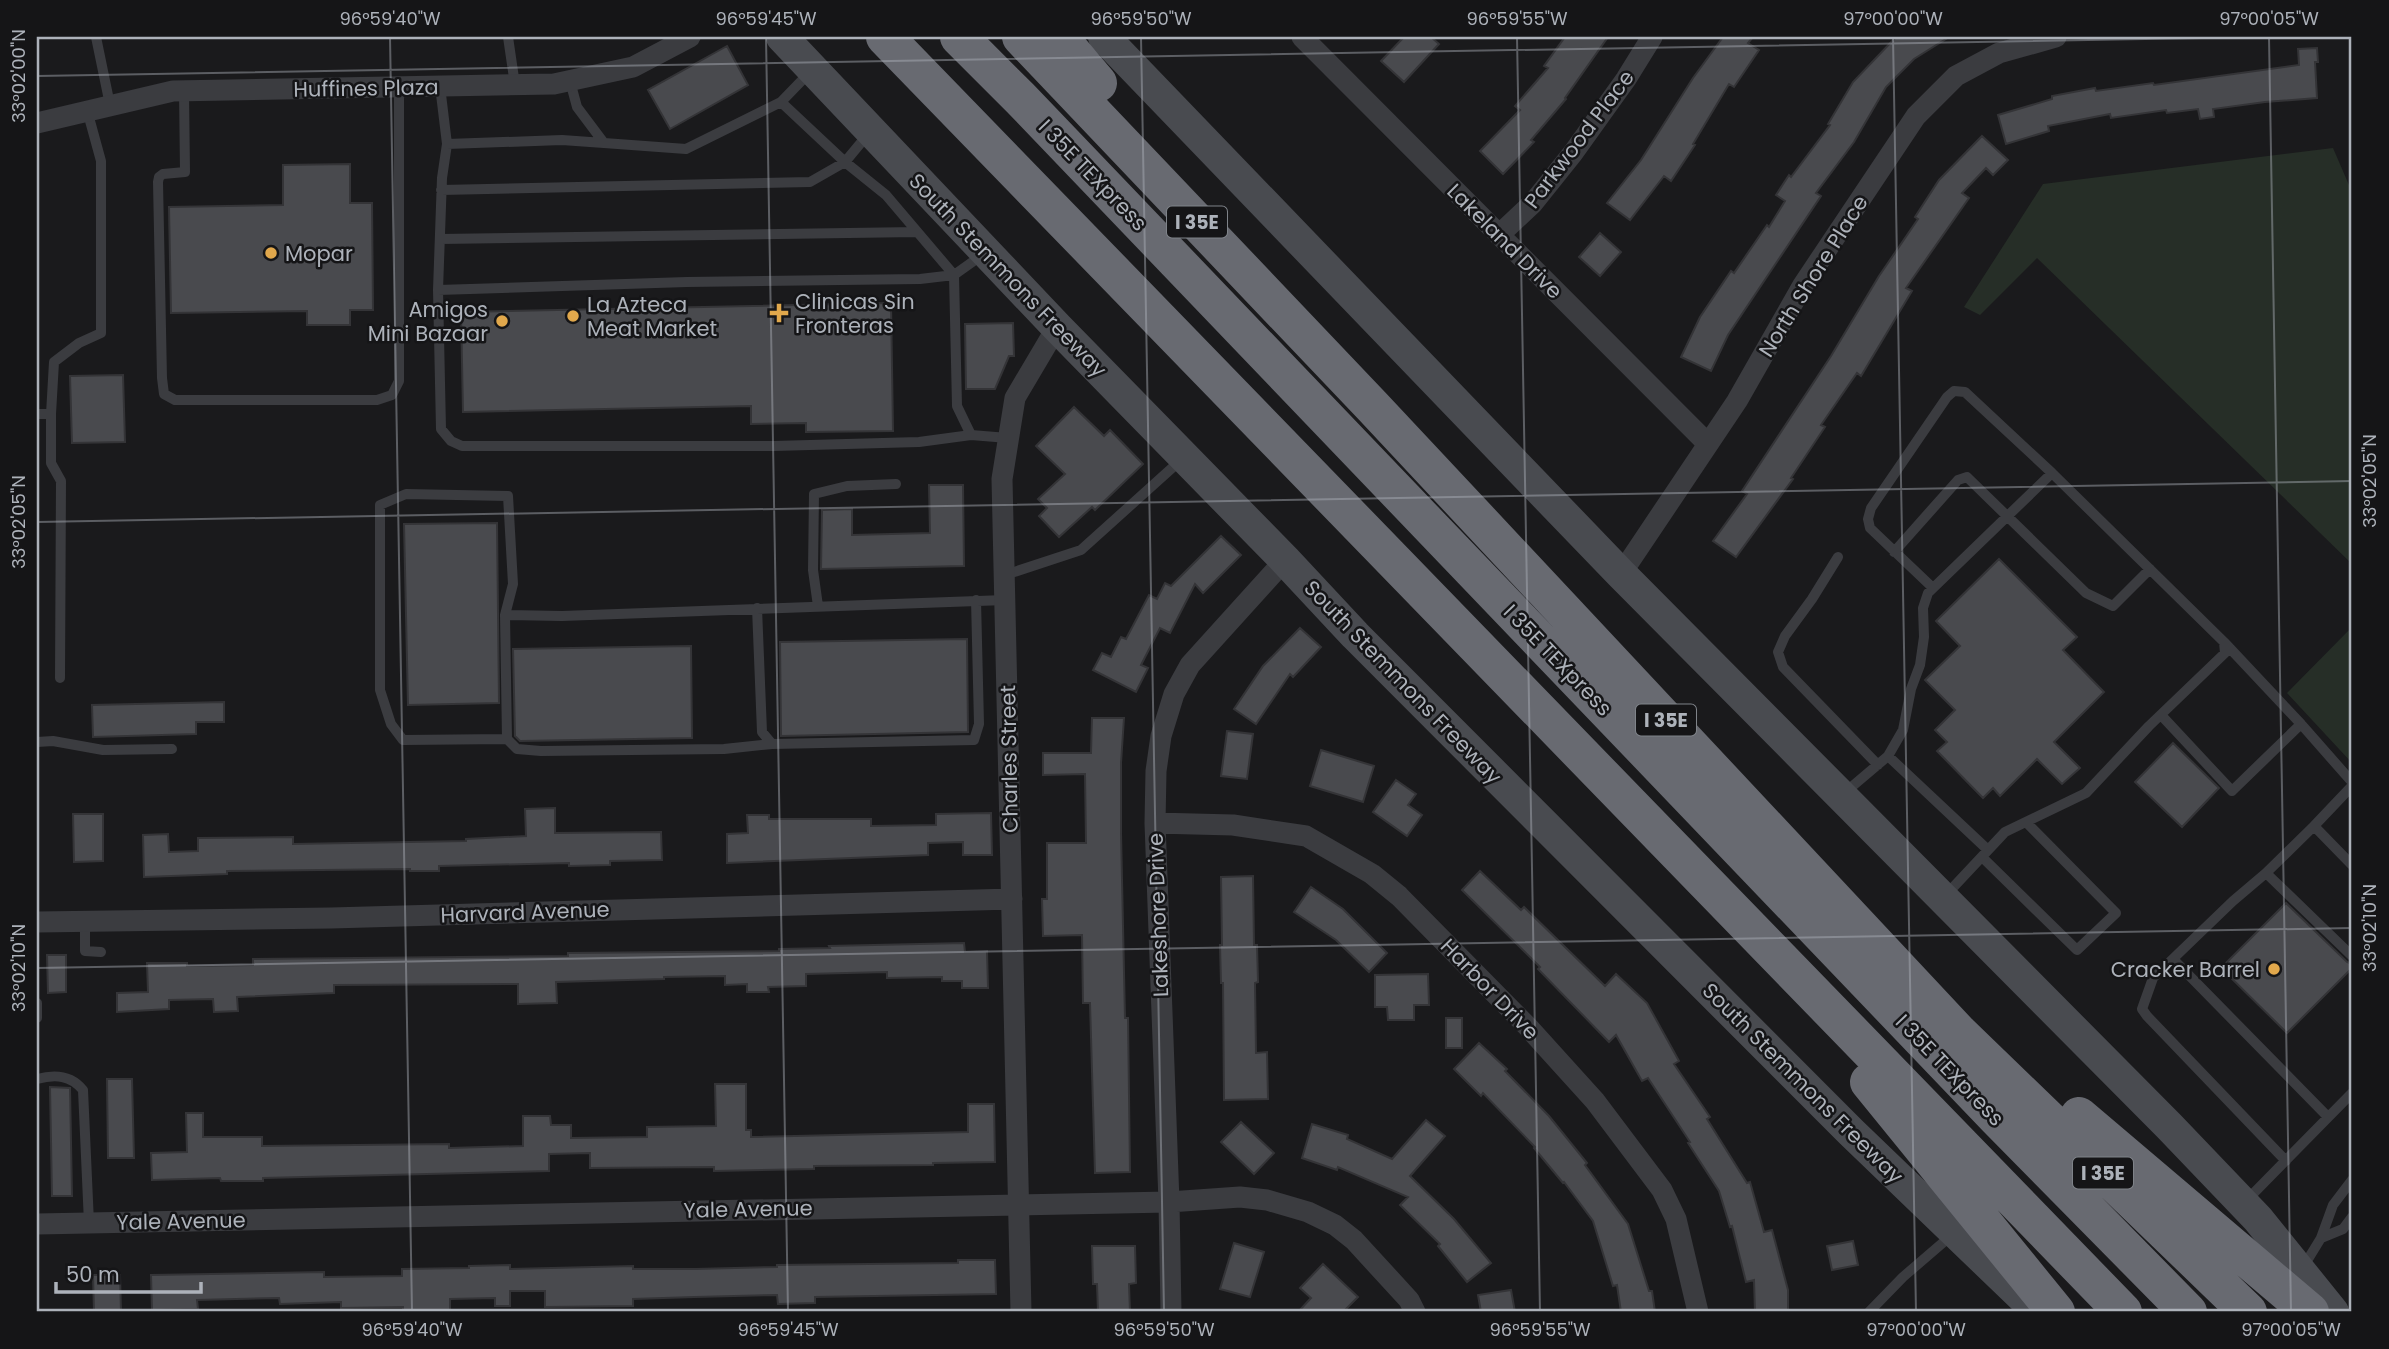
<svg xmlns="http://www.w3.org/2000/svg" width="2389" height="1349" viewBox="0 0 2389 1349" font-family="Poppins,sans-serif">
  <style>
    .green { fill: #262e27 }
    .building { fill: #494a4e; stroke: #343437; stroke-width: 2 }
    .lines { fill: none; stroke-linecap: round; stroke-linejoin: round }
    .service { stroke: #3b3c40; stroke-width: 10 }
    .minor { stroke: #3b3c40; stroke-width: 21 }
    .secondary { stroke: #494b50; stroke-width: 32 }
    .motorway { stroke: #686a71; stroke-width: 38 }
    .ticks { fill: none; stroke: #adb2ba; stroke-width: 2; stroke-opacity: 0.45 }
    .poi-dot { fill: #e1a84c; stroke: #151517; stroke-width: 2.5 }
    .labels { text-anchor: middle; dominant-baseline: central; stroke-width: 5; stroke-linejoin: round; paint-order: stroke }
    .shield { fill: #151517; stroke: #7f8389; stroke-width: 2 }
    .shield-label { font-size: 19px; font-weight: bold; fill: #adb2ba }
    .street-label { font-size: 21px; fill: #adb2ba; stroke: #151517 }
    .poi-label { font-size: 21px; fill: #adb2ba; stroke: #151517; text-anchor: start }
    .neatline { fill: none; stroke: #adb2ba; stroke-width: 2.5 }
    .ticks-label { font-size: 18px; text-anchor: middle; fill: #adb2ba }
  </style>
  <rect width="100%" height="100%" fill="#1a1a1c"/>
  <path class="green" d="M2333,148L2352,192V564L2037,258L1980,315L1964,307L2043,184Z
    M2352,627V763L2287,693Z"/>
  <path class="building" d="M1404,37H1431L1439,44L1404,82L1381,61Z
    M1565,37H1608L1565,98L1566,99L1531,140L1534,142L1503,174L1480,151L1520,110L1515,106L1548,68L1544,66Z
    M1723,37H1753L1748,43L1759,50L1734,87L1729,84L1693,144L1695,145L1671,181L1664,176L1630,220L1607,203L1641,160L1693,78Z
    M1896,37H1949L1914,59L1886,87L1854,142L1816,193L1821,196L1728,335L1711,371L1681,357L1700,317L1731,271L1734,273L1767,225L1769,227L1785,201L1776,195L1789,175L1791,177L1830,125L1828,124L1853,82Z
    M727,46L748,85L670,129L648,90Z
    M2317,48L2318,62H2315L2317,98L2265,102L2213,109L2214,117L2200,119L2198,109L2167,113L2166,110L2111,118L2110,114L2048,126L2049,131L2006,144L1998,115L2052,99V96L2095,88L2096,91L2153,83L2154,85L2299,65L2298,49Z
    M1982,136L2008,160L1993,175L1986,168L1962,193L1969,198L1906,288L1912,291L1861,376L1857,373L1821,425L1825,427L1791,478L1793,479L1736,557L1713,541L1747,494L1742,491L1831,356L1879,276L1918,219L1915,217L1939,180Z
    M350,164V203H372L373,310H350V325H307V311L171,313L169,207L283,205V165Z
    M1600,233L1621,252L1600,276L1579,257Z
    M891,303L893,431L806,432V423L751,424V406L463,412L461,312Z
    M1013,323L1014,356H1009L995,389H966L965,324Z
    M123,375L125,442L72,443L70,376Z
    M1074,407L1104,436L1110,430L1143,464L1095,510L1092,507L1059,537L1039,516L1047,508L1038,499L1065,474L1036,446Z
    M929,485H963L964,566L821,569L822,510L852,509V535L930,533Z
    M497,523L499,703L408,705L404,524Z
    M1221,536L1241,555L1203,593L1195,584L1170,633L1160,628L1141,665L1148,668L1136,692L1093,670L1102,653L1111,657L1121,637L1126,639L1149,595L1157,599L1165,583L1171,586Z
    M1999,559L2077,637L2063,650L2104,692L2054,742L2080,768L2062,784L2037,759L2000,796L1993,788L1983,798L1937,751L1947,742L1935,730L1955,710L1925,680L1960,646L1936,621Z
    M1300,628L1321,647L1293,677L1290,674L1256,724L1234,709L1263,666Z
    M967,639L968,732L781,736L780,642Z
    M691,646L692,738L520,741L515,736L513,649Z
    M224,702V722H196V734L93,737L92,705Z
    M1092,718H1124L1121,763V833L1125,1018H1128L1130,1172L1095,1173L1090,1003H1083L1082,935L1043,936L1042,899H1047V843H1086L1085,774L1043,775V753H1091Z
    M1227,731L1253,734L1247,779L1221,776Z
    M2173,743L2219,788L2182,827L2135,782Z
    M1321,750L1374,766L1363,802L1310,786Z
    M1396,780L1416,794L1408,805L1422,815L1407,836L1373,812Z
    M555,808V833L661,832L662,860L610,861V865L569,866V863L439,866V871H410V869L227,871V874L144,877L143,835L168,834L169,852L198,851V838L293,837V844L466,841V839L526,836L525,809Z
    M991,813L992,855H963V842L928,843V855L727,863V834L748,833L747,815H769V819H871V826L936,825V814Z
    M73,814H103V861L74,862Z
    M1480,871L1521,910L1524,907L1605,986L1616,974L1647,1003L1679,1061L1674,1064L1710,1117L1707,1119L1747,1183L1750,1182L1764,1232L1772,1230L1788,1290V1312H1755L1754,1280L1746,1282L1732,1226L1730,1227L1719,1191L1688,1143L1690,1142L1648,1078L1642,1081L1616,1035L1609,1042L1538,969L1540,967L1462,890Z
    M1253,876L1254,945H1257L1258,982L1255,983L1256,1053L1267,1052L1268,1099L1224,1100L1223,983H1221L1220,945H1222L1221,877Z
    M1311,887L1343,909L1387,953L1369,972L1336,940L1294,912Z
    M2286,903L2347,962L2352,964V968L2287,1033L2221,968Z
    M964,943L965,952L987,951L988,988H962V981H942V977L887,978V972L806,974V986L768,987L769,992H747V984L725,985V976L664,977V979L556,982L557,1003L518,1004V984L334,985V993L237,997L238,1011L214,1012L213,999L169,1000V1009L117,1012V993L148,992L147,963H187V966L253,965V959L568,956V953L779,951V949L830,948L829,946Z
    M47,955H66V992L48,993Z
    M1428,974L1429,1005H1414V1020H1388L1387,1007H1375V975Z
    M1446,1018H1462V1048H1446Z
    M1479,1043L1507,1069L1505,1071L1549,1116L1587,1163L1585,1165L1628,1224L1649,1291H1652L1655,1312H1621L1617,1285L1613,1286L1593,1221L1564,1182L1563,1183L1534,1148L1535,1147L1483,1093L1481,1096L1454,1069Z
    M107,1079H132L134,1158H108Z
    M715,1084H746V1130H751V1137L968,1132V1104H994L995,1162L933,1163V1165L814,1166V1169L714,1171V1167L590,1168V1153L549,1154V1171L263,1178V1181H221L220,1178L152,1180L151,1153L187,1152L186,1113H203V1137H262V1146L449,1144V1148L523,1146V1116H550L551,1125H571V1138L647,1137V1127L716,1126Z
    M50,1087L70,1088L72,1196H52Z
    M1426,1120L1445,1136L1410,1176L1454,1219L1491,1263L1467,1282L1438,1246L1440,1244L1400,1205L1408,1197L1338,1167L1337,1170L1302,1158L1312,1124L1348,1135L1347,1139L1392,1159Z
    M1241,1122L1274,1153L1254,1174L1221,1142Z
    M1853,1241L1858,1265L1832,1270L1827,1246Z
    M1234,1243L1264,1252L1250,1297L1220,1289Z
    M1092,1246H1135L1136,1283L1129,1284L1130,1312H1098L1097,1284H1093Z
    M958,1260H995L996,1294L815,1297V1303L778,1304L777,1295L695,1297L633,1299V1306L545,1307V1291H510V1306H495V1298L450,1299V1310L403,1311V1307L341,1308V1302L280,1304L279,1298L197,1300L198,1309L152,1310L151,1275L324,1272V1277L402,1276V1269L469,1268V1266L510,1265V1269L633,1266V1269H695L777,1267V1265L958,1263Z
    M1323,1264L1358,1297L1343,1312H1298L1311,1298L1300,1288Z
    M93,1275H120L121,1312H94Z
    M1511,1290L1515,1312H1481L1478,1295Z"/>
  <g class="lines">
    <path class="service" d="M96,37L110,105
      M508,37L515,85
      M570,81L577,107L604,143L686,149L781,102L845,162L886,195L954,275
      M440,86L447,144L442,178L438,290L441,429L451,441L462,446H774L919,442L971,435
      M184,91L185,172L163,174L159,177L158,182L162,378L164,394L175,400H377L392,395L399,381V87
      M781,102L811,71
      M447,144L562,140L604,143
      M441,190L810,182L845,162L869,133
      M440,239L917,232
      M985,253L954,275L957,406L971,435L1008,438
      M438,290L687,282L920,279L954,275
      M37,414H51L54,362L79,343L101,333V161L87,110
      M51,414V463L61,481L60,678
      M1894,552L1958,480L1967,477L2086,593L2113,606L2150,569
      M1838,557L1812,599L1785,636L1778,652L1783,667L1878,765
      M1005,575L1081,550L1182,459
      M1933,588L1870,528L1868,519L1871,508L1947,397L1954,391L1965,392L2052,473
      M818,606L813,570L814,494L847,486L896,484
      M757,608L762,732L772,744L974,740L979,724L976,600
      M505,615L513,584L508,496L406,494L380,505V690L391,724L403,740L507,739L505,615L562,616L1005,600
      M2224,642L2301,724
      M2161,715L2232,791L2301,724L2352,782
      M507,739L517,749L541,751L724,749L772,744
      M37,742L53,741L103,750L172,749
      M1888,756L1988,850
      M1842,795L1888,756L1903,730L1911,689L1920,665L1924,637L1923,608L1928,593L2052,473L2224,642L2225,653L2149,726L2086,793L2005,832L1945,896
      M2314,826L2352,786
      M1982,857L2077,950L2116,913L2026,822
      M2266,873L2314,826L2352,865
      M85,922V951L101,952
      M2173,959L2328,1117
      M37,1003V1018
      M37,1079C55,1074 71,1075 83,1090L89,1223
      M2286,1161L2147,1016L2142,1009L2153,978L2233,901L2266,873L2352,956
      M2245,1202L2352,1093
      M2321,1238L2343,1229L2352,1217
      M2302,1269L2321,1238L2333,1205L2352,1180
      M1869,1312L1903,1277L1953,1234"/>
    <path class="minor" d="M1302,37L1708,444
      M37,123L173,91L554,84L633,67L690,37
      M1499,235L1533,203L1573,153L1626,79L1652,37
      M1621,574L1737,401L1803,285L1916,116L1956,76L1999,53L2056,37
      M1155,823L1233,825L1306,836L1372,874L1399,896L1529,1028L1595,1101L1662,1190L1676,1219L1698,1312
      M37,922L331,918L1012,899
      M37,1224L1169,1202L1240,1197L1267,1200L1308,1212L1335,1225L1354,1240L1409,1300L1415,1312
      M1021,1312L1002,479L1015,398L1057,327
      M1171,1312L1169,1202L1155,823L1156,771L1161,736L1174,694L1190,665L1285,560"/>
    <path class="secondary" d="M782,37L1057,327L1285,560L1355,635L1851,1132L2036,1310
      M1104,37L1621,574L2169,1126L2258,1219L2333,1312"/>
    <path class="motorway" d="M885,37L2123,1312
      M959,37L1020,98L1997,1118L2188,1312
      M1021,37L1373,407L1959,1033L2248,1312
      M1059,37L1098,83
      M1869,1082L2056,1312
      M2079,1116L2310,1312"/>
  </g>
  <path class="ticks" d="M390,37L412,1312M766,37L788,1312M1141,37L1164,1312M1517,37L1540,1312M1893,37L1916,1312M2269,37L2291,1312M37,76L2259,37M37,522L2352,481M37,968L2352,928"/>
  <g class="poi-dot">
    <circle cx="271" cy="253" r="7"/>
    <path d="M775.5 302.5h7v7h7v7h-7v7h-7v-7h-7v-7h7z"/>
    <circle cx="573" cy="316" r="7"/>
    <circle cx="502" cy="321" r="7"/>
    <circle cx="2274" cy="969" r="7"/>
  </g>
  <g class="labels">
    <g class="shield">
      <rect x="1167" y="206.5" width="60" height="31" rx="5"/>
      <rect x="1636" y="704.5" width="60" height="31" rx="5"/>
      <rect x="2073" y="1157.5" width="60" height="31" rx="5"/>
    </g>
    <g class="shield-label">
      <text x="1197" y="222">I 35E</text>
      <text x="1666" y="720">I 35E</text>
      <text x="2103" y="1173">I 35E</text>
    </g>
    <g class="street-label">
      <text transform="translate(366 88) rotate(-1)">Huffines Plaza</text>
      <text transform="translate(1579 139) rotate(-53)">Parkwood Place</text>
      <text transform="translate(1093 175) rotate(46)">I 35E TEXpress</text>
      <text transform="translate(1505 241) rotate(45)">Lakeland Drive</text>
      <text transform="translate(1008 275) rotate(46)">South Stemmons Freeway</text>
      <text transform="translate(1813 276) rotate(-58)">North Shore Place</text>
      <text transform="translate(1558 660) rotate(46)">I 35E TEXpress</text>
      <text transform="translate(1403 682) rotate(46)">South Stemmons Freeway</text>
      <text transform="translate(1009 759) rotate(-91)">Charles Street</text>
      <text transform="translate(525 912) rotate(-2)">Harvard Avenue</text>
      <text transform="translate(1158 915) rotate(-92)">Lakeshore Drive</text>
      <text transform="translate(1490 989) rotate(46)">Harbor Drive</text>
      <text transform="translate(1950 1070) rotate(46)">I 35E TEXpress</text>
      <text transform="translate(1803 1083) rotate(45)">South Stemmons Freeway</text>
      <text transform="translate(748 1209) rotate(-1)">Yale Avenue</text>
      <text transform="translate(181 1221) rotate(-1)">Yale Avenue</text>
    </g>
    <g class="poi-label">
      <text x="285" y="253">Mopar</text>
      <text x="795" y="301">Clinicas Sin<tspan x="795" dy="24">Fronteras</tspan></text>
      <text x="587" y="304">La Azteca<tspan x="587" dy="24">Meat Market</tspan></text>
      <text x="488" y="309" text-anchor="end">Amigos<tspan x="488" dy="24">Mini Bazaar</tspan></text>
      <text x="2260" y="969" text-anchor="end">Cracker Barrel</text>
    </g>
  </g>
  <rect width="2389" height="1349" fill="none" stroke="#151517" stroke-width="77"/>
  <path d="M56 1282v10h145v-10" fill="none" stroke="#adb2ba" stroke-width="3.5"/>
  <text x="66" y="1282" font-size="21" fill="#adb2ba" stroke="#151517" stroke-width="5" paint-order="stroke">50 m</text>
  <rect x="38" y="38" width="2312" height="1272" class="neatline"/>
  <g class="ticks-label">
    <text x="390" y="25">96°59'40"W</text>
    <text x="766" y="25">96°59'45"W</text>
    <text x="1141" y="25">96°59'50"W</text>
    <text x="1517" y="25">96°59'55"W</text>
    <text x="1893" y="25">97°00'00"W</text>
    <text x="2269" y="25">97°00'05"W</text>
    <text transform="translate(19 76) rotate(-90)" y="6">33°02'00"N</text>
    <text transform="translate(2370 481) rotate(-90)" y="6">33°02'05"N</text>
    <text transform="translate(19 522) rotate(-90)" y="6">33°02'05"N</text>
    <text transform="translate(2370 928) rotate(-90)" y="6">33°02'10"N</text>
    <text transform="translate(19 968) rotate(-90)" y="6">33°02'10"N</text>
    <text x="412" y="1336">96°59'40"W</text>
    <text x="788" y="1336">96°59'45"W</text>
    <text x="1164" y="1336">96°59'50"W</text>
    <text x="1540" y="1336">96°59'55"W</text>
    <text x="1916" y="1336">97°00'00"W</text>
    <text x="2291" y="1336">97°00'05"W</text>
  </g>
</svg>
